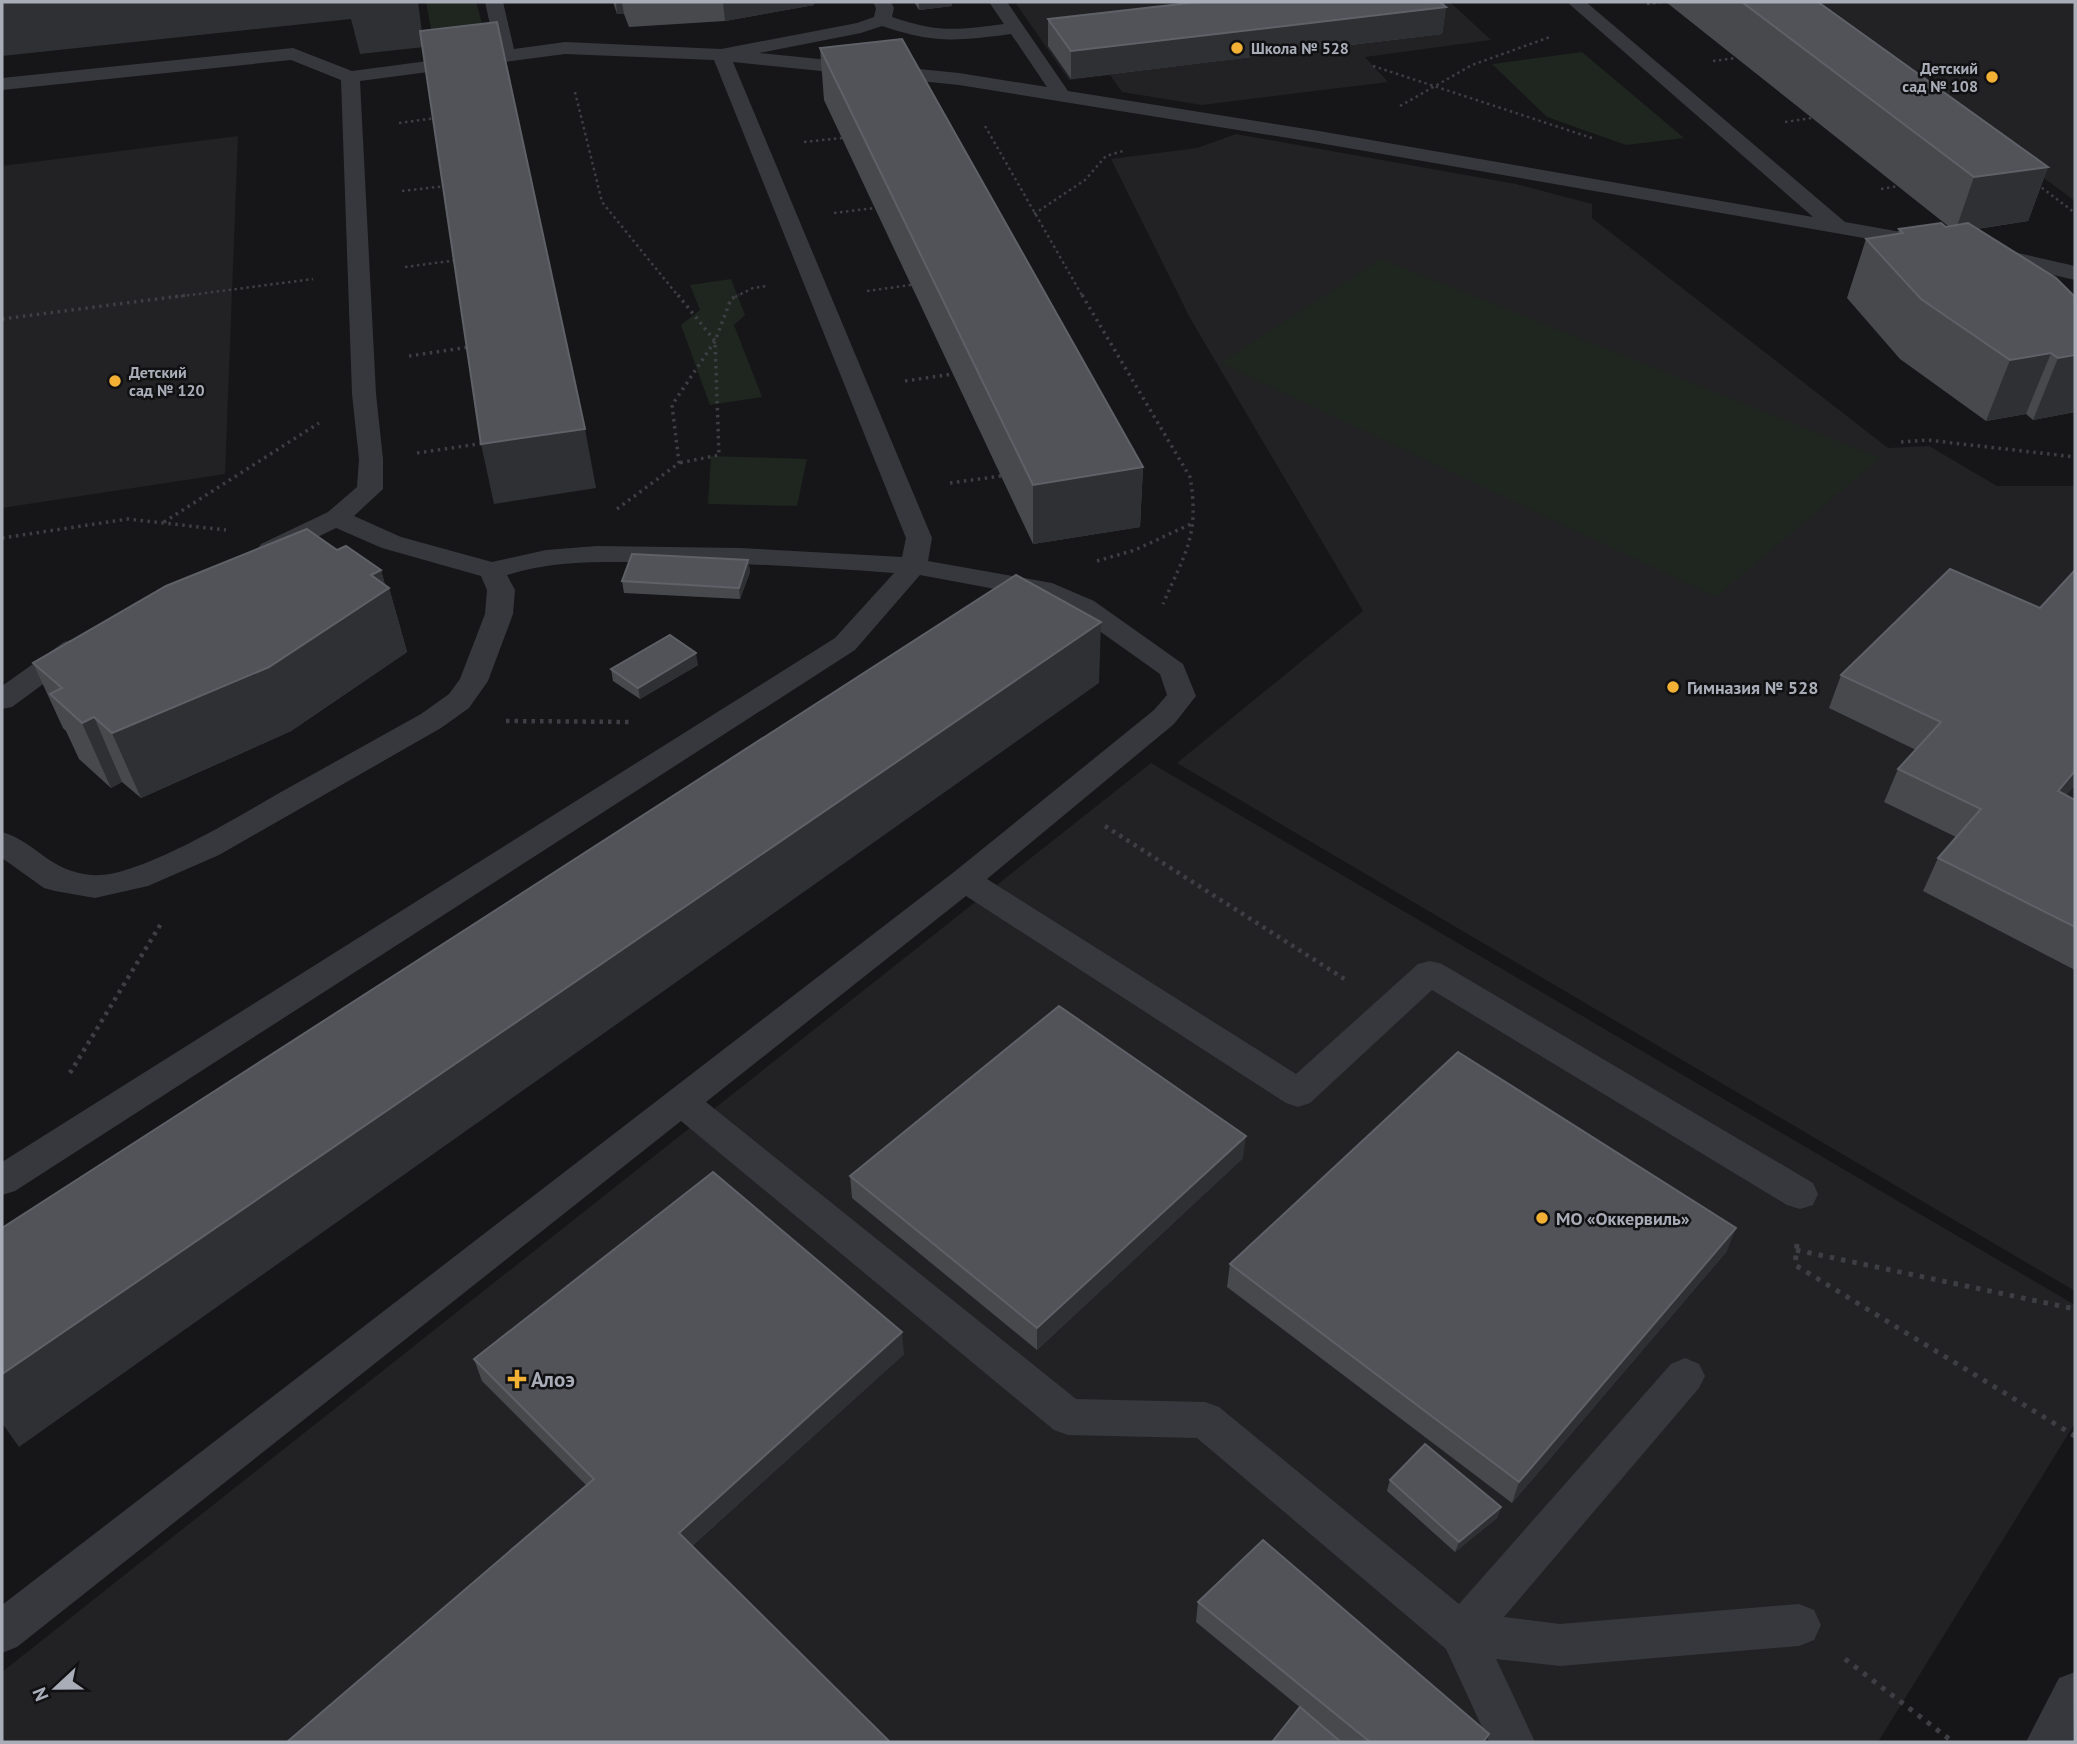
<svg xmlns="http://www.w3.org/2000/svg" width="2077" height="1744" viewBox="0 0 2077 1744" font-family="'PT Sans',sans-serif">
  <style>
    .built { fill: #222225 }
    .green { fill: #1e261f }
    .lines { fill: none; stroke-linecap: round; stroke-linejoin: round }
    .path-far3 { stroke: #3d3f44; stroke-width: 2.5; stroke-dasharray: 2.5 3.5; stroke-linecap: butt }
    .path-far2 { stroke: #3d3f44; stroke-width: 3.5; stroke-dasharray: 2.5 4.5; stroke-linecap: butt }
    .path-far1 { stroke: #3d3f44; stroke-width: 4.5; stroke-dasharray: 3.5 5; stroke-linecap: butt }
    .path { stroke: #3d3f44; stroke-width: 5; stroke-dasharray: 4.5 7; stroke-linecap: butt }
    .service { fill: #37383d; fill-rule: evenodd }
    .wall { fill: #47494d }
    .shaded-wall { fill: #2f3033 }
    .building { fill: #525359; stroke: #5f6168; stroke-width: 2 }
    .poi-dot { fill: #f2b134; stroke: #111113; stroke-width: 2.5 }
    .labels { text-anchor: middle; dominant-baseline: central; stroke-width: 5; stroke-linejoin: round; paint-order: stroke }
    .far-poi-label { font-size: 16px; font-weight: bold; fill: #a8adb8; stroke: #111113; text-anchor: start }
    .poi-label { font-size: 18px; font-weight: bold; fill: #a8adb8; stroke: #111113; text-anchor: start }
    .near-poi-label { font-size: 21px; font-weight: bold; fill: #a8adb8; stroke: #111113; text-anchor: start }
  </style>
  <rect width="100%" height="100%" fill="#161618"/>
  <path class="built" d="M1015,2H1450L1491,40L1365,57L1388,82L1202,105L1122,92L1110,75L1069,80Z
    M1808,2H2075V201L2022,162Z
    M1236,134L1516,184L1592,204V218L1888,448L1929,446L1997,486H2075V1291L1177,763L1363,611L1190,318L1111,159L1197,148Z
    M238,136L225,474L2,508V166Z
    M1151,763L2075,1305V1423L1878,1742H2V1672Z"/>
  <path class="green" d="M426,2H476L489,48L436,55Z
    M1582,52L1684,138L1626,145L1547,117L1492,64Z
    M1381,259L1880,458L1716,597L1220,363Z
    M731,279L745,315L734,325L762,397L710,405L681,325L700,310L690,285Z
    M711,456L807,459L797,506L708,504Z"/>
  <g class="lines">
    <path class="path-far3" d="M1647,4L1663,2
      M1713,61L1736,58
      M1373,66L1592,138
      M575,92L602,202L679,297
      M1400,106L1472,65L1550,37
      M1785,122L1812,118
      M399,123L436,118
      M985,126L1083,297
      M804,142L842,138
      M2037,184L2075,213
      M1881,189L1898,186
      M402,191L446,186
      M834,213L875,208
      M1034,214L1085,180L1106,156L1123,151
      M405,267L458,260
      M867,291L911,285
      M175,297L313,279
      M735,297L753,288L767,286"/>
    <path class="path-far2" d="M678,295L715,341L719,455L679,463
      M1082,295L1190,477C1200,535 1185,553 1163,604
      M2,319L188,295
      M409,356L470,347
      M905,381L953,374
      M1901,442L1927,440L2075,457
      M417,453L485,443
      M950,483L1001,476
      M617,509L679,463L672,405L715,341L731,299L739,295
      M164,522L319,423
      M2,538L128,519L226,530
      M1097,561L1135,550L1193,523"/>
    <path class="path-far1" d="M506,721L630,722
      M1105,826L1346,980
      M70,1073L162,922"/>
    <path class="path" d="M1797,1244L1795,1265L2075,1436
      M1796,1250L2075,1309
      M1845,1659L1953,1742"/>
    <path class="service" d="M485,2H503L514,49L565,42L721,49L857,23L874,17L876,8L873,2H891L894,8L892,17C939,33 956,30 1004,24L989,2H1007L1068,91L1319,131L1813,217L1567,2H1586L1845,222L1935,238L1938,243L1935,248L1927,249L1319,143L959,85L733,62L932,538L928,561L1052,583L1094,601L1183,664L1196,696L1174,724L987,879L1296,1074L1418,964L1430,961L1442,964L1813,1183L1818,1194L1813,1205L1800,1209L1787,1205L1432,990L1310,1103L1298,1107L1286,1103L966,896L706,1102L1076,1399L1205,1402L1219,1407L1459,1604L1671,1364L1685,1358L1699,1364L1705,1376L1699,1388L1504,1617L1560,1624L1799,1604L1814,1610L1821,1625L1814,1640L1799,1646L1560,1666L1496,1659L1535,1742H1489L1446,1649L1197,1438L1068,1435L1054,1430L681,1121L17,1647L2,1653V1605L954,872L1154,710L1167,695L1160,674L1074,613L1044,598L920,575L855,650L15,1191L2,1195V1162L835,638L894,573C811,567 729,562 646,562C600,562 552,560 507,575L515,590L513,614L488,681L469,708L441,728L219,855L148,886L95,898L55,891L44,888L2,858V832C38,843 48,871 92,875C135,880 241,815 281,792C328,766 374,740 421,714L449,694L460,679L485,614L487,590L481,576L382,548L336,528L279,556L270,558L261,556L257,550L261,544L328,512L357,487L359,459L352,394L341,80L291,60L2,90V78L293,48L352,71L496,52ZM882,26C936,44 956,41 1011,34L1047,87L959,73L759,53L861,33ZM565,54L714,60L906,538L902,557L740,548L597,546L546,550L492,562L401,537L354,516L383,489V459L376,394L360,81Z
      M1992,247L2075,266V280L1984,259L1981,254L1984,249Z
      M74,639L84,642L88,648L84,654L12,707L2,709V686L64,642Z
      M2075,1672L2073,1742H2026L2059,1678Z"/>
  </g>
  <path class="wall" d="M613,2H814V5L725,21L629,27L624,14H617Z
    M914,2H952V6L919,10Z
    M1177,2H1440L1446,7L1442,34L1071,79L1048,46V19L1178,4Z
    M1666,2H1818L2048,167L2028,221L1977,229L2075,297V412L2033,420L2026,414L1986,421L1900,359L1847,298L1866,239L1897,234L1899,229L1948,226Z
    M820,48L1143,467L1140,527L1033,544L824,100Z
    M337,550L381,570L385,585L389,588L407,652L291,731L141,798L122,782L111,788L79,759L66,731L63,728L33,663Z
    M748,560L750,572L740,599L624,593L622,581Z
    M2075,570V785L2066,795L2075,800V970L1923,891L1938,858L1956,837L1884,802L1898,769L1916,750L1829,708L1841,675L2040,608Z
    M698,665L640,699L613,681L611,669Z
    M1243,1158L1037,1350L852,1198L850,1176Z
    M1727,1251L1512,1503L1227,1287L1230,1264Z
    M904,1354L692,1546L587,1486L482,1381L474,1359Z
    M1390,1480L1501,1507L1497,1518L1455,1552L1387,1491Z
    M1198,1602L1486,1742H1342L1196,1622Z"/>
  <path class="shaded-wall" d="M17,2H418L424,47L360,54L351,19L2,56V3Z
    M616,2H622L624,14H617Z
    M723,2H814V5L725,21Z
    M919,2H952V6L919,10Z
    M1446,7L1442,34L1071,79V51Z
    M2048,167L2028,221L1955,232L1974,177Z
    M2051,353L2026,414L1986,421L2010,360Z
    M2075,355V412L2033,420L2058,358Z
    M585,429L596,488L494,504L481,444Z
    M1143,467L1140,527L1033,544V485Z
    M748,560L750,572L740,599L739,588Z
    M381,570L386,590L389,588L407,652L291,731L141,798L112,733Z
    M1101,622L1099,683L19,1447L2,1423V1374Z
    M696,653L698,665L640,699L638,688Z
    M94,717L122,782L111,788L82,723Z
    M2075,771V785L2041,824L2058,791Z
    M1246,1136L1243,1158L1037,1350V1328Z
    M1736,1228L1727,1251L1512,1503L1519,1482Z
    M902,1332L904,1354L684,1553L679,1533Z
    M1501,1507L1497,1518L1455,1552L1459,1542Z"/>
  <path class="building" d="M1198,2H1440L1446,7L1071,51L1048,19Z
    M1742,2H1818L2048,167L1974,177Z
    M497,22L585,429L481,444L420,31Z
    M902,39L1143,467L1033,485L820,48Z
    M1941,223L1946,227L1968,223L2056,278L2075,297V355L2058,358L2051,353L2010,360L1921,299L1866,239L1903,233L1899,229Z
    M307,529L337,550L346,546L381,570L371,575L389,588L269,667L112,733L94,717L82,723L50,694L62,688L33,663L166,586Z
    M632,554L748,560L739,588L622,581Z
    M1950,569L2040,608L2075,570V771L2058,791L2075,800V927L1938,858L1981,809L1898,769L1941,722L1841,675Z
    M1016,575L1101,622L2,1374V1228Z
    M670,635L696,653L638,688L611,669Z
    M1059,1006L1246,1136L1037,1328L850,1176Z
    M1458,1052L1736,1228L1519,1482L1230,1264Z
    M713,1172L902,1332L679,1533L890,1742H287L594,1479L474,1359Z
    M1425,1444L1501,1507L1459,1542L1390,1480Z
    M1263,1540L1489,1734L1483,1742H1370L1198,1602Z
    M1300,1707L1341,1742H1272Z"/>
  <g class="poi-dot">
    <circle cx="1237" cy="48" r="7"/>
    <circle cx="1992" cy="77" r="7"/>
    <circle cx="115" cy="381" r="7"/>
    <circle cx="1673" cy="687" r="7"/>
    <circle cx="1542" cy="1218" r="7"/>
    <path d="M513.5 1368.5h7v7h7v7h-7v7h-7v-7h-7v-7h7z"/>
  </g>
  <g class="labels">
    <g class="far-poi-label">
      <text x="1251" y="48">Школа № 528</text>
      <text x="1978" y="68" text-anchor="end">Детский<tspan x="1978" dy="18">сад № 108</tspan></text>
      <text x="129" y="372">Детский<tspan x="129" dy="18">сад № 120</tspan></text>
    </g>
    <g class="poi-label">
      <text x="1687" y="687">Гимназия № 528</text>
      <text x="1556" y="1218">МО «Оккервиль»</text>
    </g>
    <g class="near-poi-label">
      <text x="531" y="1379">Алоэ</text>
    </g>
  </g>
  <rect width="2077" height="1744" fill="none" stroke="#a8adb8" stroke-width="7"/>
  <g transform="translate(56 1688) rotate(248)" stroke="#111113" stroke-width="5" paint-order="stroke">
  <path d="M0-5L12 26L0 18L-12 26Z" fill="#a8adb8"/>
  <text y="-10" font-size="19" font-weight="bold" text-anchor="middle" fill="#a8adb8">N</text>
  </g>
</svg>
